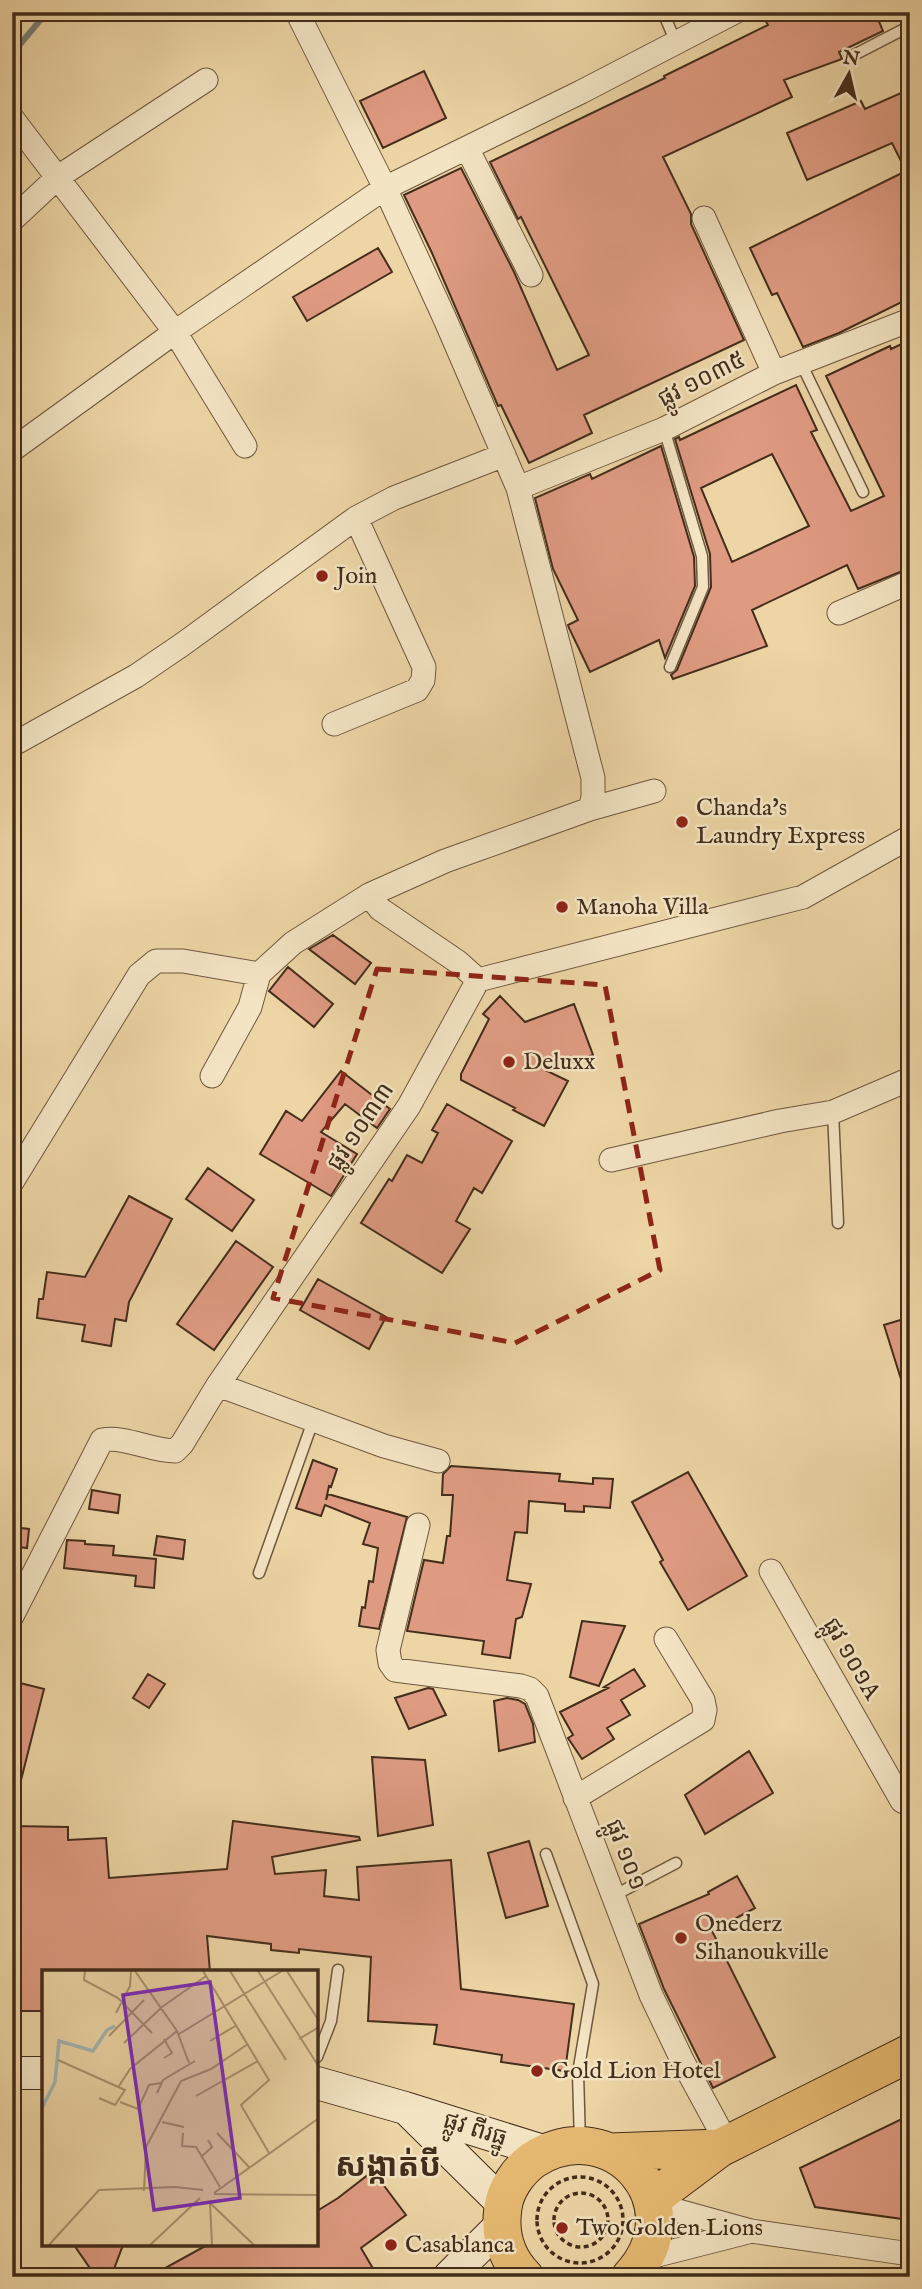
<svg xmlns="http://www.w3.org/2000/svg" width="922" height="2289" viewBox="0 0 922 2289" font-family="'IM FELL English','Noto Sans Khmer',serif">
  <style>
    .lines { fill: none; stroke-linecap: round; stroke-linejoin: round }
    .stream { stroke: #7b7f77; stroke-width: 6 }
    .building { fill: #df9b82; stroke: #432d1b; stroke-width: 2; fill-rule: evenodd }
    .lane-casing { stroke: #6e573e; stroke-width: 13 }
    .street-casing { stroke: #6e573e; stroke-width: 25 }
    .secondary-casing { stroke: #432d1b; stroke-width: 34 }
    .primary-casing { stroke: #432d1b; stroke-width: 39 }
    .path { stroke: #432d1b; stroke-width: 3.5; stroke-dasharray: 5 3.5; stroke-linecap: butt }
    .lane { stroke: #f3e4c4; stroke-width: 10 }
    .street { stroke: #f3e4c4; stroke-width: 23 }
    .secondary { stroke: #f3e4c4; stroke-width: 32 }
    .primary { stroke: #e6ba72; stroke-width: 37 }
    .marked { fill: none; stroke: #8f2418; stroke-width: 5; stroke-dasharray: 14 9; stroke-linejoin: round }
    .poi-dot { fill: #8f2418; stroke: #f3e4c4; stroke-width: 2.5 }
    .labels { text-anchor: middle; dominant-baseline: central; stroke-width: 5; stroke-linejoin: round; paint-order: stroke }
    .street-label { font-size: 24px; fill: #432d1b; stroke: #f3e4c4 }
    .poi-label { font-size: 24px; fill: #432d1b; stroke: #f3e4c4; text-anchor: start }
    .district-label { font-size: 32px; font-weight: bold; fill: #432d1b; stroke: #f3e4c4 }
    .inset-river { fill: none; stroke: #a0b5b4; stroke-width: 3.5 }
    .inset-road { fill: none; stroke: #a9926e; stroke-width: 2 }
    .view { fill: #7b2cbf; fill-opacity: 0.15; stroke: #7b2cbf; stroke-width: 3.5 }
    .inset-edge { fill: none; stroke: #432d1b; stroke-width: 3.5 }
  </style>
  <rect width="100%" height="100%" fill="#edd5a5"/>
  <filter id="stains"><feTurbulence type="fractalNoise" baseFrequency=".00286" numOctaves="4"/><feColorMatrix values="0 0 0 0 .2 0 0 0 0 .09 0 0 0 0 .02 0 0 0 .5 -.17"/></filter>
  <radialGradient id="worn" r=".72"><stop offset=".6" stop-color="#630" stop-opacity="0"/><stop offset="1" stop-color="#630" stop-opacity=".3"/></radialGradient>
  <g class="lines">
    <path class="stream" d="M12,54L47,12"/>
  </g>
  <path class="building" d="M780,12H875L883,31L839,52L842,59L784,80L792,97L663,157L691,214V224L744,340L584,415L592,433L529,463L501,405L498,406L432,253L404,195L461,168L514,272L557,370L589,355L521,217L518,219L490,162L665,78L664,76L768,25L765,20Z
    M424,71L446,118L383,148L360,101Z
    M910,89V298L839,333L803,347L777,293L772,295L750,248L906,171L892,143L807,180L787,133L861,101L865,109Z
    M378,248L392,272L307,321L293,297Z
    M910,340V568L858,589L847,565L752,610L767,646L673,679L671,675L677,670L711,587L710,554L675,439L679,437L680,440L796,385L817,430L811,432L851,511L884,496L826,376L890,346L891,349ZM772,454L809,526L732,562L701,488Z
    M661,446L694,557L695,586L665,658L659,640L590,672L569,628L568,625L578,620L553,569L535,498L590,474L592,479Z
    M333,935L371,963L355,984L309,949Z
    M288,967L333,1004L314,1027L269,991Z
    M500,996L525,1022L574,1004L593,1055L547,1071L568,1081L544,1126L513,1110L515,1108L461,1080V1074L489,1019L483,1014Z
    M341,1071L390,1109L377,1128L345,1104L321,1132L357,1154L331,1196L260,1154L286,1111L302,1121Z
    M447,1104L512,1141L482,1193L474,1188L456,1221L470,1229L442,1273L361,1223L389,1179L392,1181L407,1155L422,1163L438,1133L432,1130Z
    M208,1168L254,1200L232,1231L186,1199Z
    M129,1196L172,1219L129,1302L126,1321L115,1319L111,1346L82,1341L85,1325L37,1318L39,1299H43L47,1272L85,1277Z
    M236,1241L273,1267L214,1350L177,1324Z
    M318,1279L386,1317L369,1349L300,1310Z
    M910,1317V1394L906,1395L884,1325Z
    M313,1460L337,1469L331,1487L329,1486L326,1500L328,1494L407,1517L379,1629L359,1626L362,1607L365,1608L369,1581L373,1582L378,1548L363,1544L370,1523L325,1505L321,1516L296,1508Z
    M451,1466L560,1474L559,1481L593,1484V1478L613,1479L610,1508L584,1506V1512L565,1511V1504L529,1501L527,1533L515,1532L507,1580L531,1584L522,1617L516,1619L510,1658L482,1654L484,1641L407,1631L424,1560L443,1563L447,1536H450L453,1495H442L443,1474Z
    M688,1472L747,1576L688,1610L660,1562L663,1560L632,1502Z
    M92,1490L120,1495L118,1513L89,1509Z
    M12,1527L29,1529L27,1548L12,1546Z
    M157,1536L185,1540L183,1559L154,1555Z
    M67,1540L85,1541V1544L114,1546L113,1555L156,1559L154,1588L135,1586L136,1576L64,1568Z
    M582,1621L625,1626L599,1686L570,1677Z
    M634,1669L645,1686L621,1700L630,1715L607,1728L614,1739L582,1759L568,1738L573,1735L560,1712L608,1688L604,1687Z
    M148,1674L165,1684L149,1708L133,1698Z
    M12,1681L44,1689L18,1792L12,1791Z
    M428,1688L433,1689L446,1715L409,1729L395,1698Z
    M507,1698L518,1700L525,1704L533,1724L535,1742L499,1751L494,1701Z
    M749,1751L773,1793L705,1834L685,1795Z
    M372,1757L425,1760L433,1825L378,1836Z
    M233,1821L359,1837L360,1840L272,1857L275,1874L326,1870L324,1896L359,1900L357,1867L451,1860L461,1989L574,2004L565,2071L501,2062L502,2055L434,2044L437,2025L368,2021L371,1957L299,1949V1953L271,1950V1944L207,1936L210,1972H44V2011H12V1826L68,1827V1840L106,1838L109,1878L227,1869Z
    M529,1841L548,1906L506,1918L488,1853Z
    M737,1876L755,1908L712,1931L775,2057L713,2088L664,1989L639,1924L709,1894L708,1892Z
    M910,2115V2220L815,2207L800,2168Z
    M373,2171L406,2215L361,2248L378,2277H149L207,2245H317V2211L338,2198Z
    M74,2245H123L111,2277H96Z"/>
  <g class="lines">
    <defs>
      <path id="lane" d="M663,12L676,43
        M850,57L910,26
        M801,363L863,492
        M664,429L702,556L703,587L670,667
        M833,1112L838,1223
        M259,1573L313,1421
        M546,1854L593,1984L578,2073L580,2143
        M613,1896L676,1863
        M317,2057L331,2021L338,1970"/>
      <path id="street" d="M297,12L385,188L445,319L518,488L593,778V797L590,809
        M12,118L175,332L245,446
        M467,148L531,275
        M704,218L774,373
        M12,220L58,177L206,80
        M12,450L175,332L385,188L581,92L735,12
        M518,488L664,429L774,373L910,320
        M839,613L910,582
        M334,724L417,690L423,680L424,667L356,518
        M12,745L136,676L183,644L356,518L394,498L504,455
        M369,895L380,909L458,962L478,980
        M212,1076L250,1007L259,974L293,943L369,895L445,861L590,809L654,791
        M611,1160L780,1121L833,1112L910,1079
        M12,1182L139,975L156,961H183L259,974
        M218,1385L384,1446L438,1461
        M418,1525L388,1650L390,1663L395,1670L521,1686L530,1689L537,1696L651,1995L683,2062L728,2145
        M771,1571L902,1801L910,1805
        M12,1616L102,1440C126,1436 151,1451 175,1451L182,1444L218,1385L409,1106L478,980L803,897L910,837
        M575,1798L703,1720L705,1710L703,1700L666,1639
        M653,2204L751,2231L910,2254
        M646,2258L748,2232"/>
      <path id="secondary" d="M12,2073H44
        M317,2083L405,2108L546,2152
        M409,2111L503,2204
        M449,2277L501,2225"/>
      <path id="primary" d="M610,2152L720,2148
        M652,2199L720,2148L910,2053
        M525,2277C506,2258 499,2235 503,2208C505,2190 518,2171 533,2160C611,2109 698,2204 630,2277"/>
    </defs>
    <use href="#lane" class="lane-casing"/>
    <use href="#street" class="street-casing"/>
    <use href="#secondary" class="secondary-casing"/>
    <use href="#primary" class="primary-casing"/>
    <path class="path" d="M537 2220a43 43 0 1 1 86 0a43 43 0 1 1-86 0Z
      M554 2220a27 27 0 1 1 54 0a27 27 0 1 1-54 0Z"/>
    <use href="#lane" class="lane"/>
    <use href="#street" class="street"/>
    <use href="#secondary" class="secondary"/>
    <use href="#primary" class="primary"/>
  </g>
  <path class="marked" d="M377,969L605,985L660,1270L515,1343L273,1298Z"/>
  <g class="poi-dot">
    <circle cx="322" cy="576" r="7"/>
    <circle cx="682" cy="822" r="7"/>
    <circle cx="562" cy="907" r="7"/>
    <circle cx="509" cy="1062" r="7"/>
    <circle cx="681" cy="1938" r="7"/>
    <circle cx="537" cy="2071" r="7"/>
    <circle cx="562" cy="2228" r="7"/>
    <circle cx="391" cy="2245" r="7"/>
  </g>
  <g class="labels">
    <g class="street-label">
      <text transform="translate(702 380) rotate(-27)">ផ្លូវ ១០៣៥</text>
      <text transform="translate(361 1127) rotate(-56)">ផ្លូវ ១០៣៣</text>
      <text transform="translate(851 1659) rotate(60)">ផ្លូវ ១០១A</text>
      <text transform="translate(625 1855) rotate(69)">ផ្លូវ ១០១</text>
      <text transform="translate(475 2130) rotate(17)">ផ្លូវ ពីរធ្នូ</text>
    </g>
    <g class="poi-label">
      <text x="336" y="576">Join</text>
      <text x="696" y="808">Chanda's<tspan x="696" dy="28">Laundry Express</tspan></text>
      <text x="576" y="907">Manoha Villa</text>
      <text x="523" y="1062">Deluxx</text>
      <text x="695" y="1924">Onederz<tspan x="695" dy="28">Sihanoukville</tspan></text>
      <text x="551" y="2071">Gold Lion Hotel</text>
      <text x="576" y="2228">Two Golden Lions</text>
      <text x="405" y="2245">Casablanca</text>
    </g>
    <g class="district-label">
      <text x="388" y="2167">សង្កាត់បី</text>
    </g>
  </g>
  <g transform="translate(42 1970)">
    <rect width="276" height="276" fill="#edd5a5"/>
    <path class="inset-river" d="M0,138L13,112L17,71L51,81L65,60L73,56"/>
    <path class="inset-road" d="M43,1L42,10L76,28L110,63M93,1L135,61L147,93M161,1L227,110L199,135L227,183M188,1L244,90M216,1L277,97M245,1L277,51M74,43L88,16L89,1M137,64L240,1M67,66L102,30M122,69L130,83L122,88M257,69L277,57M168,71L195,55M82,73L120,37L164,6M16,90L83,120L73,135L57,128M77,116L88,99L135,61M115,123L121,110L153,91M154,126L216,91M78,132L96,139L107,115L119,113M120,152L142,157M141,163L140,176L154,177L178,217M175,163L207,197M159,187L170,177L166,170M102,221L104,177L139,111L169,99L206,74M172,223L277,148M172,224L277,225M168,233L170,276M168,233L213,276M6,276L57,220L133,217L161,220M107,276L158,228"/>
    <path class="view" d="M168,12L198,228L112,240L81,25Z"/>
    <rect width="276" height="276" class="inset-edge"/>
  </g>
  <rect width="922" height="2289" fill="none" stroke="#edd5a5" stroke-width="42"/>
  <rect x="14" y="14" width="894" height="2261" fill="none" stroke="#432d1b" stroke-width="3.5"/>
  <rect x="21" y="21" width="880" height="2247" fill="none" stroke="#432d1b" stroke-width="2"/>
  <g transform="translate(849 74) rotate(8)" stroke="#f3e4c4" stroke-width="5" paint-order="stroke">
  <path d="M0-5L12 26L0 18L-12 26Z" fill="#432d1b"/>
  <text y="-10" font-size="19" font-weight="bold" text-anchor="middle" fill="#432d1b">N</text>
  </g>
  <rect width="100%" height="100%" filter="url(#stains)"/>
  <rect width="100%" height="100%" fill="url(#worn)"/>
</svg>
